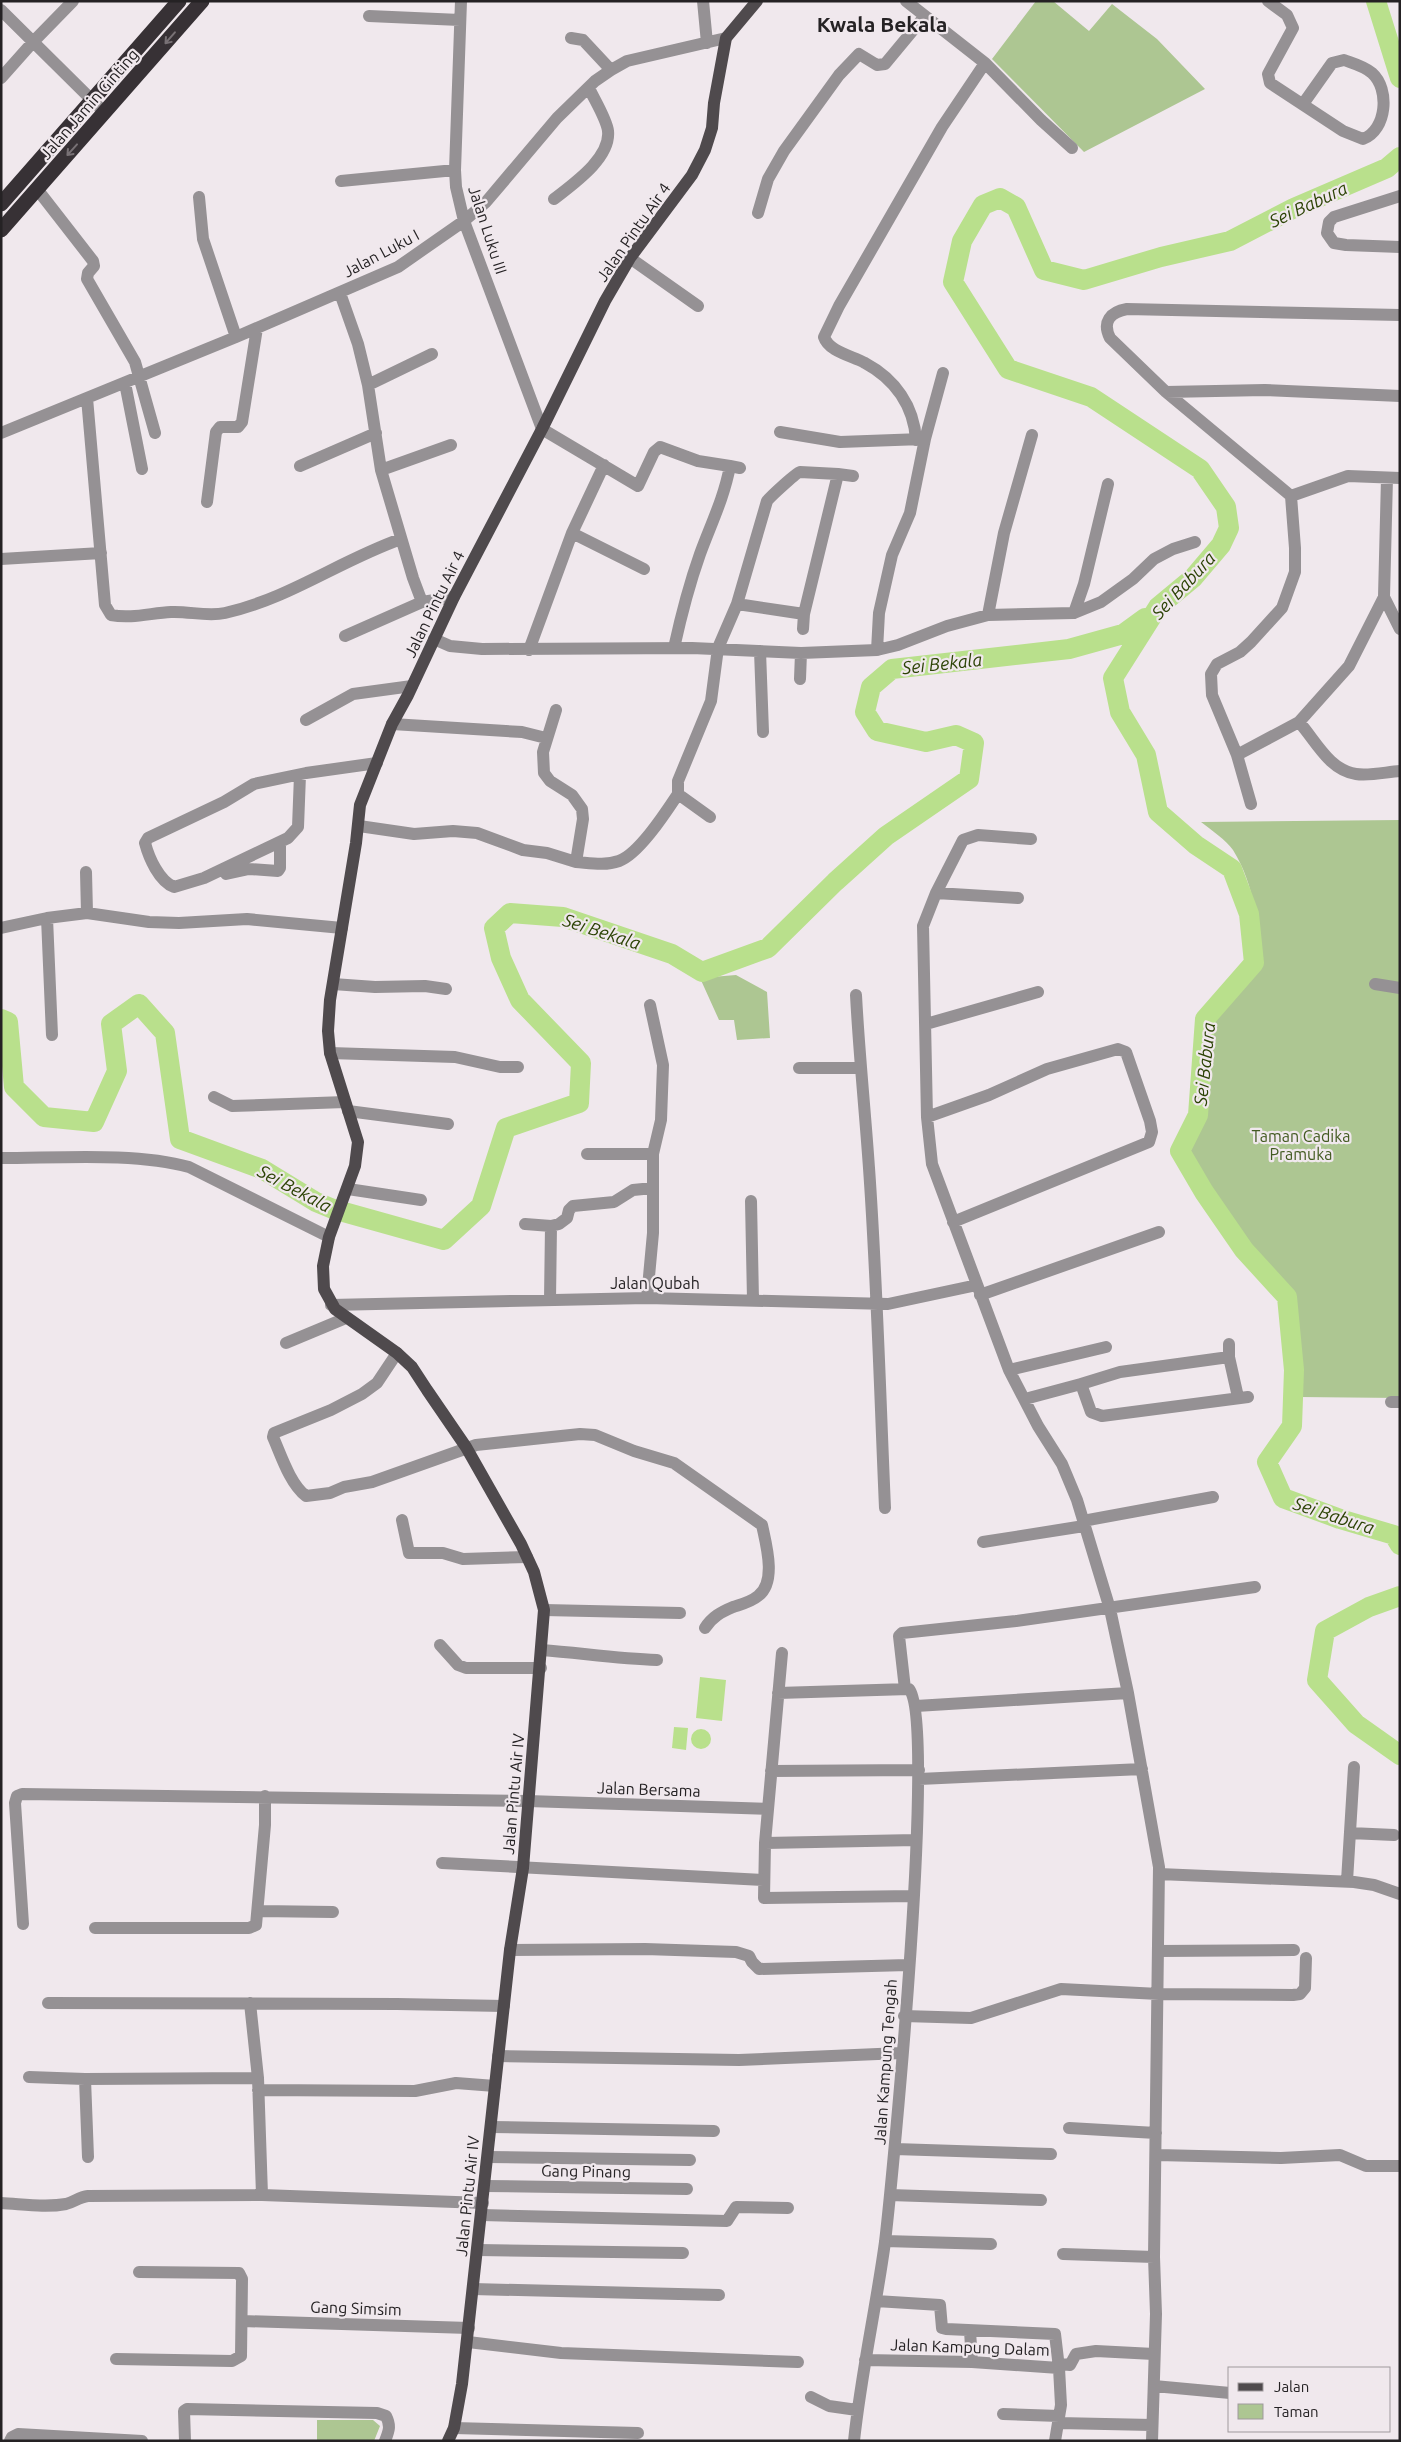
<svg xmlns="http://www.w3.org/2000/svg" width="1401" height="2442" viewBox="0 0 1401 2442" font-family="Ubuntu,sans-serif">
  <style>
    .green { fill: #adc692 }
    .water { fill: #b9e08c }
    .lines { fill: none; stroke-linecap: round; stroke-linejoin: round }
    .river { stroke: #b9e08c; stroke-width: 20 }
    .minor { stroke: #959194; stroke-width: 12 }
    .major { stroke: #4f4a4d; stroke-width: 12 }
    .highway { stroke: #373135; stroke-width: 15 }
    .oneway { stroke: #787175 }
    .labels { text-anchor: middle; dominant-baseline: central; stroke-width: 4.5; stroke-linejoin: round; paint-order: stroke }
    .street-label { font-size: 16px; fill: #252224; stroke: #f0e8ed }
    .park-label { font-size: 16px; fill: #425a21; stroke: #f0e8ed }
    .water-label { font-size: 18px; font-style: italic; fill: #2c4305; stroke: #f0e8ed }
    .district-label { font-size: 21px; font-weight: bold; fill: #252224; stroke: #f0e8ed }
  </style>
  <rect width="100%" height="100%" fill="#f0e8ed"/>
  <path class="green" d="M1036,1H1053L1089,31L1112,4L1157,39L1205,89L1084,152L992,59Z
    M1400,820V1398L1299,1397L1293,1293L1238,1229L1187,1151L1206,1114L1212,1020L1261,966C1258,927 1255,885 1233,850C1226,840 1211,830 1201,822Z
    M736,975L767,992L770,1038L737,1040L734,1020H719L700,978Z
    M317,2420H373L380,2426L374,2441H317Z"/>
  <path class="water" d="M700,1677L726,1680L722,1721L696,1718Z
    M674,1727L688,1728L686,1750L672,1748Z
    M691 1739a10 10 0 1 1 20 0a10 10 0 1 1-20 0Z"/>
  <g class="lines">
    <path class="river" d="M1376,1L1400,78
      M1400,157L1387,168L1294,208L1230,241L1161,257L1084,280L1044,270L1016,207L1000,198L983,205L962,241L953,282L1008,369L1091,397L1200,469L1226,507L1229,528L1221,545L1193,578L1158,607L1113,678L1120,712L1146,755L1158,812L1196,845L1232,869L1249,914L1254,963L1205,1019L1198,1115L1180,1151L1204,1192L1244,1250L1287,1297L1294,1370L1292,1426L1267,1462L1283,1498L1340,1519L1394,1535L1400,1545
      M1,1019L8,1022L14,1087L44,1117L94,1122L117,1071L111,1024L139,1004L165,1033L180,1139L262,1169L316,1202L333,1209L444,1240L481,1206L506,1128L579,1103L581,1063L520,1000L501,958L494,928L510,913L563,917L672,954L702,972L768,948L835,882L886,836L969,779L974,743L956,735L926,742L877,731L865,712L871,687L892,669L1069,649L1123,634L1145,618
      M1400,1596L1369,1607L1325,1631L1317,1680L1356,1724L1400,1755"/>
    <path class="minor" d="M461,1L455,170L456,187L464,221L542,429L638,486L654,452L660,447L698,461L730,466
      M703,1L707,43
      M906,1L985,63L1041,120L1072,148
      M1268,1L1287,15L1293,28L1268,74L1270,83L1343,131L1363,139C1387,130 1390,89 1372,73C1364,66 1352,63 1344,60L1332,63L1303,104
      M1,10L105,113
      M369,16L460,20
      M571,38L583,40L611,70
      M1,78L33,42L73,1
      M341,181L455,170
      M37,189L93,261L94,266L88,273L87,279L135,362L155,433
      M1400,196L1334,217L1329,222L1327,233L1334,243L1346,245L1400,247
      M199,197L203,239L236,337
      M554,199C573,184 611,158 608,131C607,120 594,99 589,88
      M758,213L768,179L784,151L839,75L859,54L877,65L885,64L924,17
      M630,258L698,306
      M340,293L358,344L368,385L381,470L413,578L422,602L454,597
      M125,383L142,469
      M368,385L432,354
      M1166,392L1265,390L1400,396
      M87,398L105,605L111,615C131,619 151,613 171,612C189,611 207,617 225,613C288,599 341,560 401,539
      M780,432L840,442L922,439
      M1,433L236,337L398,267L464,221L486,202L557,118L595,81L611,70L627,61L726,38
      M916,440C914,406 895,379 865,363C853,356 829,352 824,337L839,306L942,127L985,63
      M300,466L376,433
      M381,470L451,445
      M838,474L853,476
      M1291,496L1348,476L1400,478
      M207,502L216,432L220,427H238L242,422L257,328
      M572,533L644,569
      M1,559L101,553
      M1384,597L1400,629
      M1074,613L1084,584L1108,484
      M988,615L1004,533L1032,435
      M803,629L804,614
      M345,636L422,602
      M434,639L450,646L482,649L692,648L801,653L877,650L898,645L947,626L988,615L1074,613L1101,602L1133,579L1154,559L1173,549L1195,542
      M674,648C681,616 689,585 700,554C711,524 724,498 730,466L740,468
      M529,650L572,533L604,465
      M877,650L879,613L892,555L910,513L925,439L943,373
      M760,651L763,732
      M800,679L801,653
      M556,710L543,752L544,773L550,781L572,795L582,809L583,819L576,862C590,863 605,866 619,861C639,854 666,812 678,794
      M306,720L353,694L412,686
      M1299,722C1316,741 1329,770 1356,774C1370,776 1386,772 1400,771
      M392,724L522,732L546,738
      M1237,755L1299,722L1349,666L1384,597L1387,478
      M300,775L298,827L288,838L204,878L174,887C159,881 149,858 145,843L148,838L224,802L254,784L306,773L377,763
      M1251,804L1237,755L1212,695L1211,674L1217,664L1240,652L1251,642L1282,608L1295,572V548L1291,496L1166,392L1110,338C1102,322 1110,312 1127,309L1400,315
      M710,817L678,794V781L711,701L718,648L737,604L767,501C770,497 796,473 800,472L838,474L804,614L737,604
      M359,826L414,834L453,831L477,833L523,850L547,853L576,862
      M1031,839L978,835L963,840L936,893L923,926L927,1117L932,1164L1009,1370L1038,1426L1062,1464L1077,1500L1110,1609L1128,1693L1159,1867L1154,2257L1156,2314L1152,2441
      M86,872L87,913
      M226,874L249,869L278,871L280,868V842
      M936,893L1018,898
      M47,918L52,1035
      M1,928L47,918L87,913L149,922L179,923L247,919L342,928
      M333,984L375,987L425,986L446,989
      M1375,984L1400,988
      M856,995C859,1053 865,1110 869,1168C877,1281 880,1395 885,1508
      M926,1024L1038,992
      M330,1053L455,1057L500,1067H518
      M799,1068H859
      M214,1097L232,1106L345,1102
      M348,1111L448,1124
      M927,1117L989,1095L1047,1069L1118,1049L1126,1052L1150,1121L1152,1132L1149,1142L953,1222
      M587,1154H653
      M1,1158C58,1158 136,1152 189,1167L329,1237
      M348,1189L421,1200
      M751,1201L753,1300
      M525,1224L551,1226L559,1224L567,1218L569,1210L573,1206L614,1202L633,1190L653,1188
      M980,1295L1159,1232
      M647,1298L653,1233V1154L661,1120L663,1065L650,1005
      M550,1300L551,1226
      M331,1305L647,1298L888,1304L977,1285
      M286,1343L346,1318
      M397,1353L377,1383L362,1394L331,1410L274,1433L273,1437C281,1455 290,1484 306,1496L330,1493L344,1487L372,1482L476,1445L580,1434L595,1435L634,1451L674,1463L762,1525C766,1544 777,1582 758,1596C751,1602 742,1604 733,1607C721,1612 712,1617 705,1628
      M1229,1357L1238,1397
      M1009,1370L1106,1347
      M1081,1384L1120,1372L1229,1357V1344
      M1025,1399L1081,1384L1091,1412L1102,1416L1248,1397
      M1391,1402H1400
      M402,1520L409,1553H443L463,1559L527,1557
      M1083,1521L1213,1497
      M983,1542L1084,1526
      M544,1610L680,1613
      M440,1645L458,1665L466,1668H541
      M542,1650C581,1653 619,1659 657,1660
      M782,1653L765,1843L764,1898L914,1896
      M905,1689L899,1636L902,1633L1016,1621L1255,1587
      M778,1693L909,1689C937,1720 893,2174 885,2242C876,2308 861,2374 854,2441
      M916,1706L1128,1693
      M771,1771L919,1770
      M919,1779L1142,1769
      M1350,1833L1394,1835
      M765,1843L916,1840
      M442,1863L763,1880
      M1159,1874L1354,1882L1374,1885L1400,1894
      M1347,1881L1354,1767
      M259,1911L333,1912
      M23,1924L15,1803L17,1796L22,1794L528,1801L768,1809
      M95,1928H249L256,1925L265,1825V1796
      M510,1950L645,1949L736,1952L749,1956L752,1962L759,1969L908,1965
      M1159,1951L1294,1950
      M48,2003L397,2004L504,2006
      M250,2003L258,2078
      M904,2016L971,2018L1061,1989L1159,1994L1293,1995L1300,1994L1305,1988L1306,1958
      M498,2056L739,2060L901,2053
      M29,2077L85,2079L258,2078L262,2195
      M85,2079L88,2157
      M258,2090L415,2091L456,2083L495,2086
      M491,2127L714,2131
      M1069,2128L1156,2133
      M895,2149L1051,2154
      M1157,2155L1281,2158L1340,2155L1366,2166H1400
      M488,2157L690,2160
      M485,2186L687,2189
      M890,2195L1041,2200
      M1,2203C22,2204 45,2208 66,2204C74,2202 79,2197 88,2196L262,2195L483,2203
      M482,2215L727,2221L736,2207L788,2208
      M885,2241L991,2244
      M478,2250L683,2253
      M1063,2254L1154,2257
      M473,2289L719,2295
      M876,2301L940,2305L942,2328L946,2329L1055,2334L1059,2368
      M243,2321L469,2328
      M970,2331L972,2362
      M468,2342L561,2353L798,2362
      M116,2359L232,2361L241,2356L242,2279L239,2273L139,2272
      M865,2360L972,2362L1059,2368L1061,2405L1055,2441
      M1060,2364L1070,2365L1076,2354L1096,2351L1154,2354
      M1154,2386L1230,2393
      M811,2397L829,2406L857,2410
      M1003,2414L1059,2416
      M1058,2423L1152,2425
      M454,2428L638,2433
      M10,2441L12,2437L18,2434L142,2441
      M185,2441L184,2411L187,2409L377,2413L386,2416C391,2426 389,2431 385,2441"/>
    <path class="major" d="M448,2441L454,2428L462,2384L510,1950L523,1868L544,1610L534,1572L521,1544L466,1447L427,1390L412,1367L397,1353L335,1309L324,1289L323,1266L329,1237L355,1166L358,1142L330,1053L328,1031L330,1000L356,843L360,805L392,724L408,695L454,597L542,429L605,301L630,258L692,175L705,150L712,128L714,103L726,38L757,1"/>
    <path class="highway" d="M1,204L179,1
      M1,230L202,1"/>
  </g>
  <defs><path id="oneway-shaft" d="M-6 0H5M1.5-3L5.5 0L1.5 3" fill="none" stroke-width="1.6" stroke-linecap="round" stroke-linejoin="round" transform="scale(1.25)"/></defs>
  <g class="oneway">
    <use href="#oneway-shaft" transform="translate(170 38) rotate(131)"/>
    <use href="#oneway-shaft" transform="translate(72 150) rotate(132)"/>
  </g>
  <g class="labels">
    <g class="street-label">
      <text transform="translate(89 104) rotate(-49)">Jalan Jamin Ginting</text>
      <text transform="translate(488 230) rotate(72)">Jalan Luku III</text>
      <text transform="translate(633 232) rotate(-55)">Jalan Pintu Air 4</text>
      <text transform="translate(381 253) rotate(-28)">Jalan Luku I</text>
      <text transform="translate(434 604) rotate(-64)">Jalan Pintu Air 4</text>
      <text x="655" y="1283">Jalan Qubah</text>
      <text transform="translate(649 1789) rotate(2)">Jalan Bersama</text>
      <text transform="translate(513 1794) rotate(-85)">Jalan Pintu Air IV</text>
      <text transform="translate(885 2062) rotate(-86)">Jalan Kampung Tengah</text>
      <text transform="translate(586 2171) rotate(1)">Gang Pinang</text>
      <text transform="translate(467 2196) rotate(-84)">Jalan Pintu Air IV</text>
      <text transform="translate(356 2308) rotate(2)">Gang Simsim</text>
      <text transform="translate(970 2347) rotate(2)">Jalan Kampung Dalam</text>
    </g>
    <g class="park-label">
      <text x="1301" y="1136">Taman Cadika<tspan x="1301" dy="18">Pramuka</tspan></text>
    </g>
    <g class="water-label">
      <text transform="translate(1308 204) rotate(-25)">Sei Babura</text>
      <text transform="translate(1183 585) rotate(-47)">Sei Babura</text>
      <text transform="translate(942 663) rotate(-6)">Sei Bekala</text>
      <text transform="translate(602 931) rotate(18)">Sei Bekala</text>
      <text transform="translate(1204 1064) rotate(-84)">Sei Babura</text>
      <text transform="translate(295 1188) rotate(28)">Sei Bekala</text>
      <text transform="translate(1334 1515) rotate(18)">Sei Babura</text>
    </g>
    <g class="district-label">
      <text x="882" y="24">Kwala Bekala</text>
    </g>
  </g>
  <rect width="1401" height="2442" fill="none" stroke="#252224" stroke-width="5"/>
  <rect x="1228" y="2367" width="162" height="65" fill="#f0e8ed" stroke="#9f999d"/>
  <rect x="1238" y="2383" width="25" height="8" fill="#4f4a4d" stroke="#9f999d"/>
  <text x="1274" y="2392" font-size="15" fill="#252224">Jalan</text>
  <rect x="1238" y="2404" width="25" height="15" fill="#adc692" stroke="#9f999d"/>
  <text x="1274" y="2417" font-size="15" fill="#252224">Taman</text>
</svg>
